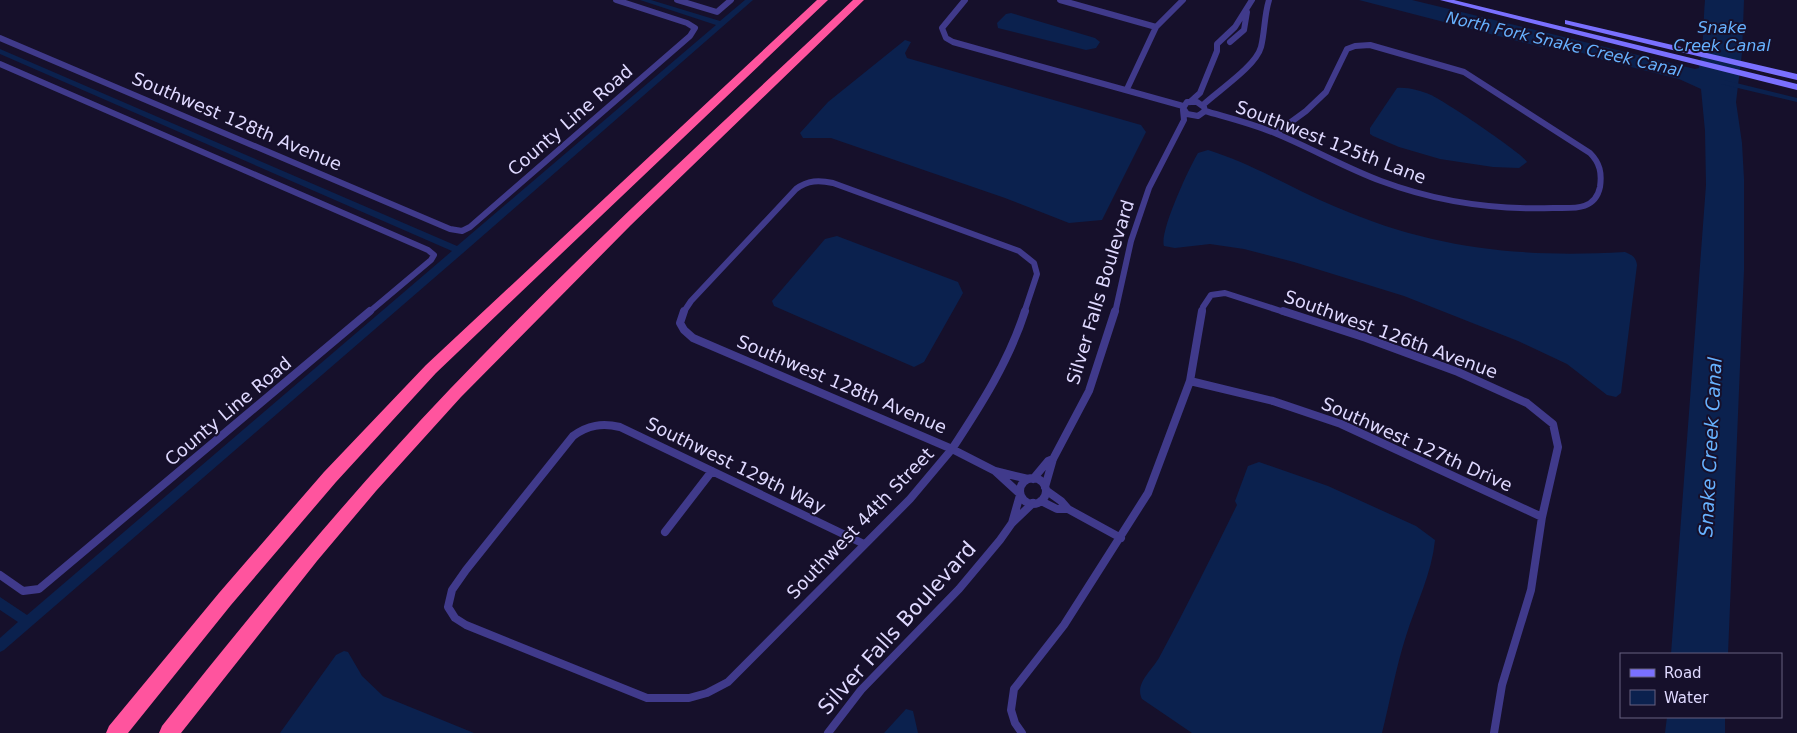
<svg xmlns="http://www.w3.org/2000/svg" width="1797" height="733" viewBox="0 0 1797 733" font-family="'DejaVu Sans',sans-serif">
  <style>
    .water { fill: #0b214e }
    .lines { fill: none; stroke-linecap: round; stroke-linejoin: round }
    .canal { fill: #0b214e; fill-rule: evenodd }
    .street-far1 { stroke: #403a8b; stroke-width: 6 }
    .street { stroke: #403a8b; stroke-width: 8 }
    .secondary { fill: #7a70ff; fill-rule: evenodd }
    .highway { fill: #ff549e; fill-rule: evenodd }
    .labels { text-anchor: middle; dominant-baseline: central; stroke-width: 4; stroke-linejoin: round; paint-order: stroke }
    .far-water-label { font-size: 16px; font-style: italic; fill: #67b2ff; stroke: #16102b }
    .street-label { font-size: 18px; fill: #dfd9ff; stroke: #16102b }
    .water-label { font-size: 19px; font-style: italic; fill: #67b2ff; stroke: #16102b }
    .near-street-label { font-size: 21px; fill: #dfd9ff; stroke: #16102b }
  </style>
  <rect width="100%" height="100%" fill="#16102b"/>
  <path class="water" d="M1359,0H1412L1695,69L1699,68C1704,46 1703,23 1705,0H1744L1742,53L1736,102L1742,143L1744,179V270L1728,654H1671L1706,185L1705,131L1701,89L1679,79L1603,60L1586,54L1568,49L1541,47Z
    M1011,13L1095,38L1100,42L1096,48L1086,50L998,28L997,23L1006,14Z
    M905,40L911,42L905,53L907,58L1141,125L1146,132L1102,220L1069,223L1005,198L831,138H803L800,133L828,102Z
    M1397,88C1408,87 1421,91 1431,95C1443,100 1525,155 1527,162L1519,168L1493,167L1440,159L1399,147L1373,136L1370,134V128Z
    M1208,150C1253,164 1293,189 1336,207C1433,249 1521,258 1625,252C1632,255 1636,257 1637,265L1621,393L1616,397L1607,395L1567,364L1518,341L1404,296L1294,262L1244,249L1210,244L1175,248L1164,246C1159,232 1189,168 1198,153Z
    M837,236L958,282L963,293L924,362L914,367L774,306L772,301L825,239Z
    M1259,462L1328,486L1416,526L1435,540C1432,573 1416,604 1406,636C1396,667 1390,701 1382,733H1192L1142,699C1134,683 1153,670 1160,656C1187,606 1212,556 1237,505L1235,501L1248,466Z
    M344,651L348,652L362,676L383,696L474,733H280L336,655Z
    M906,709L913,711L918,733H884Z
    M1667,717H1725V733H1665Z"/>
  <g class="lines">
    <path class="canal" d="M640,0H651L720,21L745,0H753L463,253L4,650L0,652V638L18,622L0,610V597L27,615L452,251L0,54V49L457,246L716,25Z
      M1721,80H1724L1797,98V102L1721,84Z"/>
    <path class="street-far1" d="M677,0L717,12L731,0
      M965,0L942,28L946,38L953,42L1183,106
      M1060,0L1156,27
      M0,38L450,229L462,231L470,227L690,36L695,28L687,23L616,0
      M1230,42L1244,30L1247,12
      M0,64L428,250L434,255L431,260L368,313
      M1127,89L1156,27L1183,0
      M1187,102H1197L1204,107L1205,111L1198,116L1187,114L1183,108Z
      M1190,102L1200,93L1217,51V44L1235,27L1252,0
      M1203,105C1219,90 1256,66 1261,47C1265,31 1264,16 1269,0
      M1205,111C1229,118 1254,124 1277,134C1313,149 1346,168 1381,181C1437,202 1495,210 1553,208C1573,208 1595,211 1600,187C1602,173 1600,163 1590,153L1464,72L1370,45L1355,46L1347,49L1326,92L1306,111L1276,133
      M683,313L691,301L796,189C808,180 819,180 833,183L1019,251L1034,263L1037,274L1024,313
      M1115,313L1131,241L1149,188L1184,120L1183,110
      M1202,313L1203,307L1211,295L1225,293L1287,313"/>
    <path class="street" d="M684,311L680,323L684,330L693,338L952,449
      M1283,311L1366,338L1458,372L1527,403L1553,424L1558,447L1542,517L1531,590L1502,685L1494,733
      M1190,381L1273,401L1341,424L1542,517
      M952,449L995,471L1028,479
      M952,449C981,405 1009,361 1025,311
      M995,471L1019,493
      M1020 491a13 13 0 1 1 26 0a13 13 0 1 1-26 0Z
      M1033,479L1048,461L1053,459
      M1045,487L1053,459L1089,391L1115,311
      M1047,491L1061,501L1068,509L1121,538
      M1041,501L1057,509H1068
      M1012,523L1033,503
      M665,532L712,471
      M864,544L620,427C602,423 588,425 573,436L466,570L452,590L448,607L455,618L466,625L647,698H689L707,693L728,682L910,499L952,449
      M0,575L23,591L39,589L370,311
      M828,733L861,690L959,589L1000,540L1012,523L1020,495
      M1022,733L1015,723L1011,710L1014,689L1064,625L1148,493L1190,381L1202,311"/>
    <path class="secondary" d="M1440,0H1454L1797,84V90Z
      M1565,20L1797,74V80L1565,24Z"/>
    <path class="highway" d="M817,0H828L436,373L336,482L231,605L128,733H106L109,726L219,593L324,472L426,365Z
      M853,0H864L631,225L461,397L376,491L317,561L181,733H159L162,726C254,610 348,496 450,389C579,254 717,128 853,0Z"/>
  </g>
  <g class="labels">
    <g class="far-water-label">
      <text x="1722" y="27">Snake<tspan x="1722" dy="18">Creek Canal</tspan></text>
      <text transform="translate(1564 44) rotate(13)">North Fork Snake Creek Canal</text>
    </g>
    <g class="street-label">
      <text transform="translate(570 120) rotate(-41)">County Line Road</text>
      <text transform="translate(237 121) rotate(23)">Southwest 128th Avenue</text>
      <text transform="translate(1331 142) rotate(21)">Southwest 125th Lane</text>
      <text transform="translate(1100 292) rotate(-73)">Silver Falls Boulevard</text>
      <text transform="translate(1391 334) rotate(20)">Southwest 126th Avenue</text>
      <text transform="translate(842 384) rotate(23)">Southwest 128th Avenue</text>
      <text transform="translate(228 411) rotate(-40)">County Line Road</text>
      <text transform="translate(1417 444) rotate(24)">Southwest 127th Drive</text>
      <text transform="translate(736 465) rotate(26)">Southwest 129th Way</text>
      <text transform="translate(860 523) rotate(-46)">Southwest 44th Street</text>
    </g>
    <g class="water-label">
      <text transform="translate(1710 447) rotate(-87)">Snake Creek Canal</text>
    </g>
    <g class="near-street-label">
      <text transform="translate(897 628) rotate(-48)">Silver Falls Boulevard</text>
    </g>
  </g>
  <rect x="1620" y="653" width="162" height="65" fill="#16102b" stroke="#666080"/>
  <rect x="1630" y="669" width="25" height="8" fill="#7a70ff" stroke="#666080"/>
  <text x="1664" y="678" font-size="15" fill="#dfd9ff">Road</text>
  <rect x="1630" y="690" width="25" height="15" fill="#0b214e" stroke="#666080"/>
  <text x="1664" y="703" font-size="15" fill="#dfd9ff">Water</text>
</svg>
